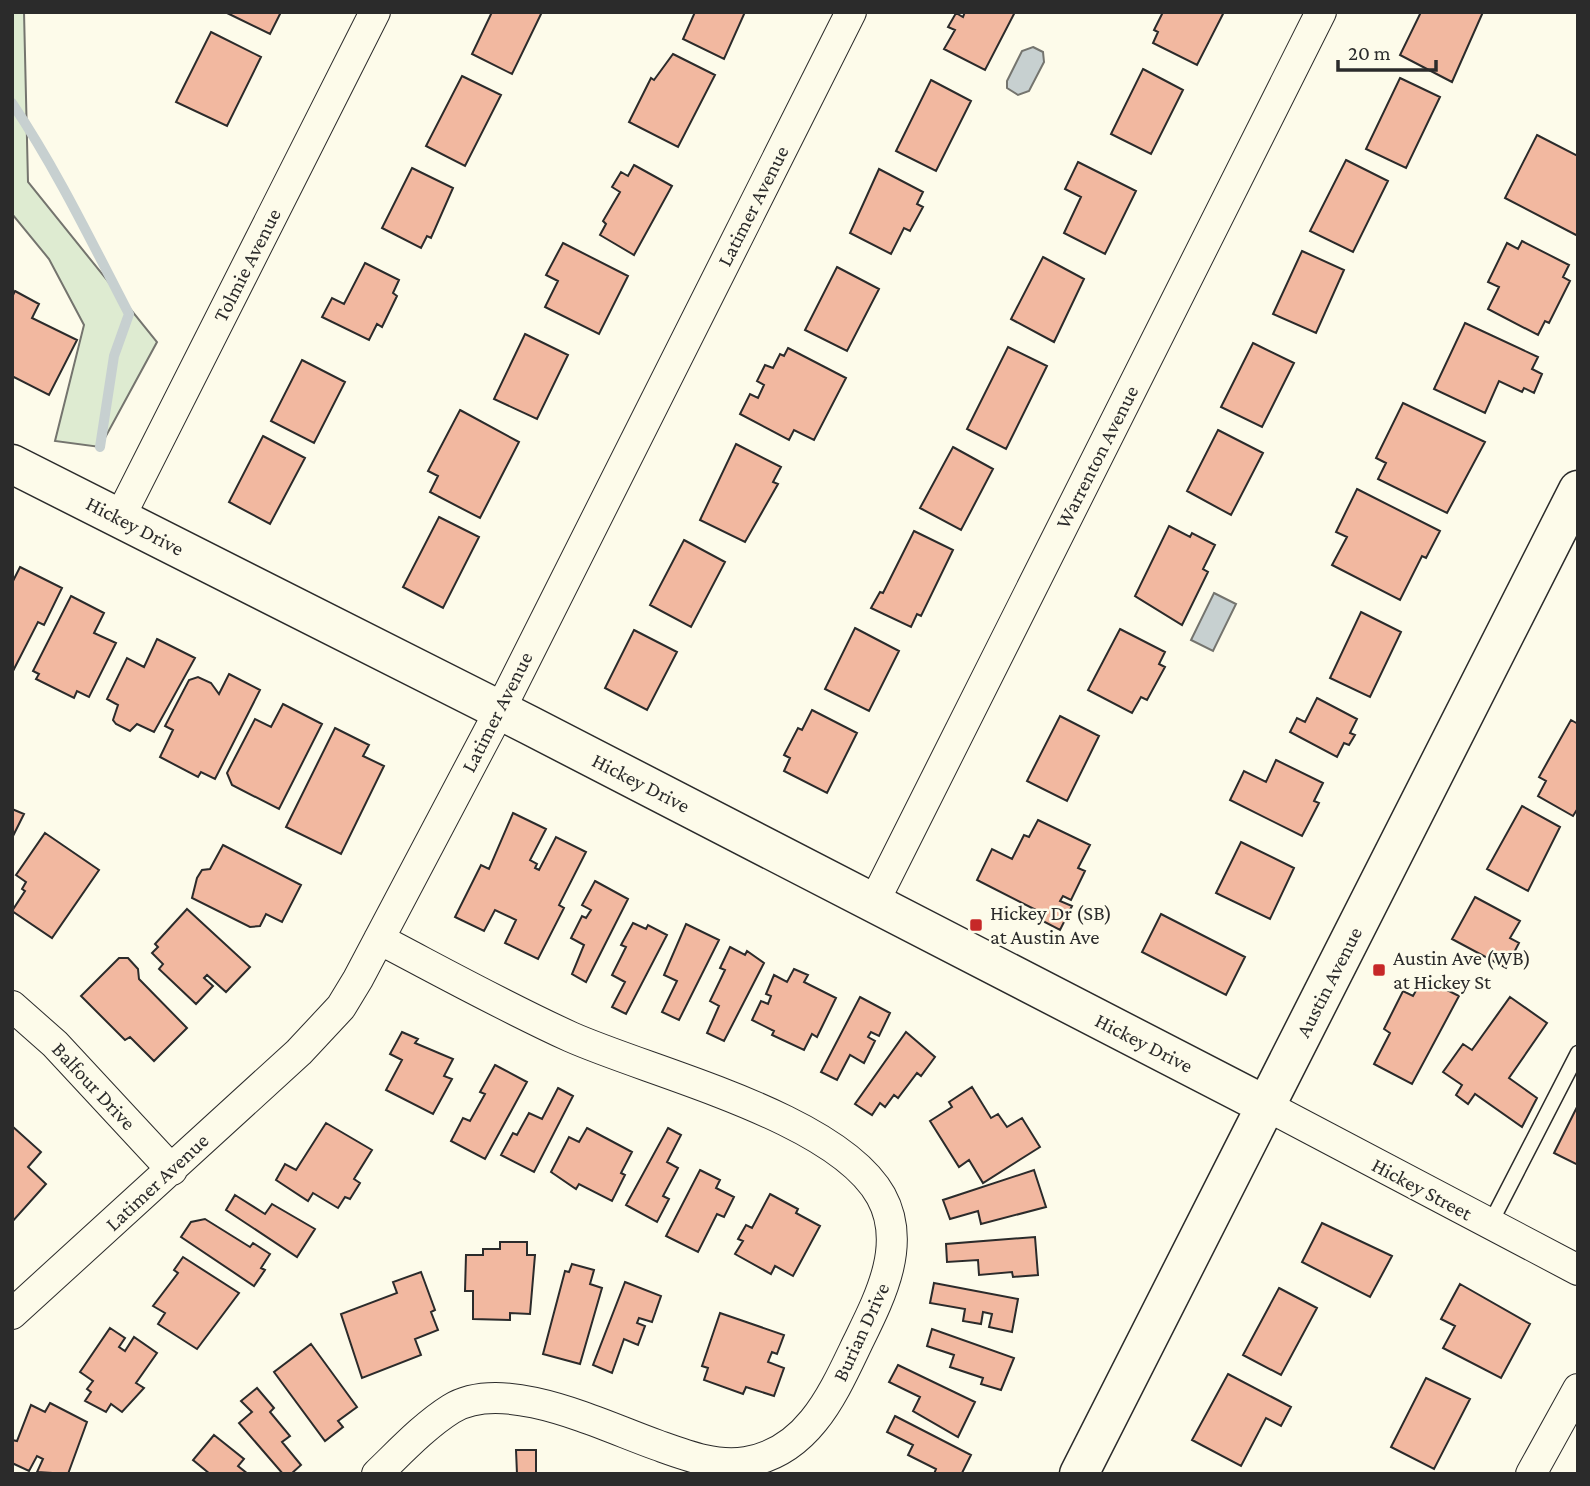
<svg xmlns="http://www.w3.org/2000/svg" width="1590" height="1486" viewBox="0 0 1590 1486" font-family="'Crimson Pro',serif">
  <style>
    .green { fill: #deebd1; stroke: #74746e; stroke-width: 2 }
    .water { fill: #c7d0d0; stroke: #74746e; stroke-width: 2 }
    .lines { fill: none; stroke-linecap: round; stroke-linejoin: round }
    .stream { stroke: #c7d0d0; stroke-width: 10 }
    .building { fill: #f2b8a0; stroke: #2b2b2b; stroke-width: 2 }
    .lane-casing { stroke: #2b2b2b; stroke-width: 17 }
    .street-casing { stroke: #2b2b2b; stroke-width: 32 }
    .secondary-casing { stroke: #2b2b2b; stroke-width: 41 }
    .lane { stroke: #fdfbea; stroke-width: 14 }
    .street { stroke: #fdfbea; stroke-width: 30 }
    .secondary { stroke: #fdfbea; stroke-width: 38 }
    .poi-dot { fill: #c62828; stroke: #fdfbea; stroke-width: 2.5 }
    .labels { text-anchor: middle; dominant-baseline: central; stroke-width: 5; stroke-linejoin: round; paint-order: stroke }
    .street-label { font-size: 21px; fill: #2b2b2b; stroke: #fdfbea }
    .poi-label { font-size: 21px; fill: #2b2b2b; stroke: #fdfbea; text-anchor: start }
  </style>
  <rect width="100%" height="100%" fill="#fdfbea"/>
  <path class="green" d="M12,12H24L28,182L157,342L100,447L55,441L84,325L49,259L12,214Z"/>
  <path class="water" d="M1033,47L1043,52L1044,62L1029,91L1018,95L1007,88V81L1022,51Z
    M1214,593L1236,604L1213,651L1191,640Z"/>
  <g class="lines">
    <path class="stream" d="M12,103C57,170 92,243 129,314L114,356L100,447"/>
  </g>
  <path class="building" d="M225,12H281L270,34Z
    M492,12H542L512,74L472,54Z
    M695,12H745L724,59L683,39Z
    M965,12H1015L985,70L944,49L955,30L948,27L956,13L963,17Z
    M1163,12H1224L1197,65L1153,43L1158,32L1154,30Z
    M1421,12H1483L1452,82L1400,55Z
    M211,32L261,57L227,126L176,102Z
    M673,54L715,75L678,147L629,122L651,78L654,80Z
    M1143,69L1183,90L1151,154L1111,134Z
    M462,76L501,95L465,166L426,146Z
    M1400,78L1440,97L1406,168L1366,149Z
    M931,80L971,101L936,171L896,151Z
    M1537,135L1578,156V236L1505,198Z
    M1346,160L1388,181L1353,252L1310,231Z
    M1078,162L1136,191L1105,254L1064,233L1081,197L1065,189Z
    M634,165L672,186L634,255L600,235L606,224L603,221L620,192L612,187L621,172L628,176Z
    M412,168L453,188L431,238L427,236L421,248L382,228Z
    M879,169L923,192L917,204L923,207L910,231L904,228L891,254L850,233Z
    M1522,241L1569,265L1563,277L1570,281L1549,323L1545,321L1538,335L1488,309L1499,287L1488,282L1507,243L1518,249Z
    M563,243L628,276L599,334L545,307L558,281L546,275Z
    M1302,251L1344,270L1316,333L1273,314Z
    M1043,257L1084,279L1054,342L1011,319Z
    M365,263L399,280L393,293L397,296L382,327L377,324L369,340L322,317L332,298L344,304Z
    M837,267L879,289L847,351L805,330Z
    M15,291L39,304L32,318L77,340L49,395L14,377L12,380V297Z
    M1465,323L1538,357L1532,369L1542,374L1534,393L1524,388L1522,392L1499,381L1485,413L1434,389Z
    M525,334L568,355L537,419L494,399Z
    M1253,343L1294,363L1262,427L1221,407Z
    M1008,347L1047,366L1006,449L967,429Z
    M788,348L846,378L814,440L794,430L789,440L740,414L750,394L758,398L764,385L757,381L765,365L773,368L780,354L784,356Z
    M302,360L345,382L314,443L271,421Z
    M1403,403L1485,442L1447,513L1378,479L1386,463L1376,458Z
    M460,410L519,442L480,518L430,492L438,476L428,471Z
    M1218,430L1263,453L1231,515L1187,491Z
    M263,436L305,458L270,524L229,502Z
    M736,444L781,467L773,482L778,484L745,542L700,520Z
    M953,447L993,469L961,530L920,508Z
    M1357,489L1440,531L1426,558L1422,556L1400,600L1332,565L1347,537L1336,532Z
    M439,517L479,537L443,608L403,587Z
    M1169,526L1190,537L1192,533L1215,545L1203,569L1208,572L1182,625L1135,596Z
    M914,531L953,550L921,616L917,614L911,627L871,608L880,592L883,593Z
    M684,540L725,562L691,627L650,605Z
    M20,567L62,588L44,625L38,622L13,671L12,583Z
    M71,596L104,613L94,633L116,643L89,697L77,691L74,698L36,679L39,674L33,671Z
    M1361,612L1401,632L1370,697L1330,678Z
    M855,628L899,651L869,711L825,689Z
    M1120,629L1165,652L1159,664L1165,667L1147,700L1141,697L1132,713L1088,690Z
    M634,630L677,652L647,710L605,688Z
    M157,639L195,658L154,732L137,724L130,731L116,724L113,720L118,705L107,699L127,658L144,667Z
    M229,674L260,690L215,779L201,772L198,777L160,757L173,730L165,726L189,680L198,677L211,683L219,694Z
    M1317,698L1357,719L1350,733L1355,735L1349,745L1344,743L1337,757L1290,732L1297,718L1305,722Z
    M283,704L322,724L279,809L232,785L227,773L255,719L271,727Z
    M812,710L857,733L827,793L784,771L790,758L784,755L798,728L802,730Z
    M1060,716L1099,736L1067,801L1027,781Z
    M1571,720L1578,724V808L1573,816L1538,796L1546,781L1539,777Z
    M335,728L369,745L363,756L384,766L341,854L286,827Z
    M1276,760L1323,783L1314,801L1319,803L1302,836L1230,800L1244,771L1266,782Z
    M1522,806L1560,827L1528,891L1487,869Z
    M12,809L24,814L12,838Z
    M513,813L546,829L530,860L537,864L535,868L539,870L556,837L586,852L559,905L564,908L538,959L505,943L516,920L495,910L484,931L455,917L481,865L489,869Z
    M1038,820L1090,845L1078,868L1085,871L1071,900L1063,896L1060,901L1072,906L1060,930L1037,918L1040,912L977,880L992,849L1012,859L1024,835L1029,837Z
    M45,833L99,870L52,938L12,911L25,891L22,889L26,882L16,875Z
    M1241,842L1294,868L1270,919L1216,893Z
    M223,845L301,885L282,922L266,914L260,926L250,927L192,898L197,878L202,870L210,869Z
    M595,881L628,899L586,982L572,974L584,945L571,938L582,916L586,918L591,910L582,905Z
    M1475,897L1520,921L1510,938L1519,943L1506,968L1452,939Z
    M187,909L250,967L226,992L207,975L204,978L213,986L196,1004L159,969L163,964L152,953L158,947L155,944Z
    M1161,914L1245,957L1226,995L1142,952Z
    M633,923L646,929L648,925L667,935L626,1014L612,1007L625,982L612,975L626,947L621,945Z
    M686,924L719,940L679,1020L662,1012L677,981L664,975Z
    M730,947L745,955L747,951L764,963L724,1041L707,1033L719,1006L710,1001L725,970L720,968Z
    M119,958H128L138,969L139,979L187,1028L154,1061L130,1037L125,1040L81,996Z
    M794,969L808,975L804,982L836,998L817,1037L812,1034L804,1050L772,1035L774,1031L752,1020L761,1001L768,1004L771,996L766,994L774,975L787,982Z
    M1423,978L1459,996L1412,1084L1374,1064L1390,1033L1384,1029L1403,991L1413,996Z
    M860,997L890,1013L879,1036L871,1032L868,1037L875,1041L864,1063L850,1055L837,1080L821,1072Z
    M1510,997L1547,1023L1509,1078L1537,1098L1522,1127L1475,1094L1468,1104L1456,1095L1462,1085L1443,1072L1463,1044L1472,1050Z
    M402,1032L418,1039L415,1043L453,1059L444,1076L452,1079L433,1114L386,1090L402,1060L390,1054Z
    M906,1032L935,1057L921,1076L917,1073L898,1098L894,1095L885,1107L880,1103L872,1115L855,1104Z
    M495,1065L527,1082L485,1159L451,1141L463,1118L470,1121L485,1094L480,1092Z
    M972,1087L991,1118L998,1114L1007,1127L1022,1118L1040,1147L983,1183L969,1160L959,1167L930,1121L952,1107L949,1102Z
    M558,1088L573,1096L534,1172L501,1155L513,1133L517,1135L529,1113L542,1119Z
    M1577,1107L1578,1108V1165L1554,1153Z
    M326,1123L372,1150L354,1179L360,1183L350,1199L345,1197L338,1208L313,1193L308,1201L276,1180L285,1164L296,1170Z
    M12,1126L41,1152L28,1167L46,1184L12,1222Z
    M587,1128L632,1152L621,1173L625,1175L612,1201L579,1184L576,1189L551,1172L569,1137L579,1142Z
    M668,1128L681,1135L667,1162L678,1168L663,1196L669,1199L657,1222L626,1205Z
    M700,1170L720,1180L716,1188L734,1197L724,1217L717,1214L698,1252L666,1236Z
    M1034,1170L1046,1207L981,1224L978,1211L950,1219L943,1200Z
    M770,1194L798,1209L796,1213L820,1226L793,1276L775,1266L771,1274L735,1254L743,1241L738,1239L746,1225L752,1228Z
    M235,1195L265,1214L272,1204L315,1229L297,1257L226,1210Z
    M205,1219L250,1247L253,1243L270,1254L261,1268L265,1270L254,1286L181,1237L191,1222Z
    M1322,1223L1392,1256L1370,1297L1302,1262Z
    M1035,1237L1038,1275L1013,1277L1012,1272L979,1275L978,1260L947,1262L946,1244Z
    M500,1242H527V1255H535L530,1314L510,1313V1320L473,1319V1291H465L466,1255H483V1249H500Z
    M183,1257L239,1293L197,1349L158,1324L165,1313L153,1306L178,1273L174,1270Z
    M572,1264L594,1270L590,1284L602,1288L580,1364L543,1354L565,1271L569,1272Z
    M421,1272L435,1310L431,1312L438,1330L415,1339L421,1355L362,1378L341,1314L397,1293L393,1282Z
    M625,1282L661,1296L652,1322L639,1318L637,1323L645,1326L638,1345L624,1339L612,1373L593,1365Z
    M934,1283L1018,1299L1012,1332L989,1327L992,1314L983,1312L981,1324L963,1321L965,1309L930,1303Z
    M1460,1284L1530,1324L1501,1378L1443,1348L1455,1326L1441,1319Z
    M1279,1288L1317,1308L1281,1375L1243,1355Z
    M720,1313L784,1335L777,1354L772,1352L768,1362L784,1368L774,1396L746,1387L743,1394L704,1380L708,1368L702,1366Z
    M110,1328L125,1338L119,1347L125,1351L134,1337L157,1353L136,1383L144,1388L122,1412L111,1404L106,1412L85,1401L91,1392L87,1389L93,1381L80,1372Z
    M932,1329L1014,1358L1001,1390L981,1384L983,1378L950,1367L954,1355L927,1346Z
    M311,1344L357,1407L338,1421L343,1427L325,1441L274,1372Z
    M898,1365L975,1402L958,1437L913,1411L920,1397L889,1382Z
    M1228,1374L1291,1407L1281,1426L1266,1418L1241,1466L1192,1440Z
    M1426,1378L1470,1399L1434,1469L1391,1447Z
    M257,1388L274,1408L270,1412L290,1436L282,1442L301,1465L291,1474H283L239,1423L252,1412L241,1401Z
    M50,1403L87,1422L68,1474L37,1472L43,1459L37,1456L29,1471L12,1463V1440L17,1441L31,1405L45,1412Z
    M895,1416L971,1455L962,1473L934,1474L936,1469L908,1455L913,1445L887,1432Z
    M214,1435L244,1459L238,1466L248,1474H210L193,1460Z
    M516,1450H536V1474H517Z"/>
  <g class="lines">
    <defs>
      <path id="lane" d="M1489,1226L1578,1053"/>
      <path id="street" d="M119,519L375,12
        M874,902L1321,12
        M12,1006L55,1044L172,1170
        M1267,1106L1578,1270
        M12,1314L299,1052L341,1007L358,979L500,710L851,12
        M377,1474C400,1452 424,1426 451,1409C504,1376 603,1426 657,1445C685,1455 715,1467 746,1462C808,1452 833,1394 857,1344C879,1299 908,1245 881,1196C837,1117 652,1073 571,1037C505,1007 442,972 379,939
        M1531,1474L1578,1389"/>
      <path id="secondary" d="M12,464L529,725L1267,1106
        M1079,1474L1578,490"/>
    </defs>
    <use href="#lane" class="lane-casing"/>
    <use href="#street" class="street-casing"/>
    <use href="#secondary" class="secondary-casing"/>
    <use href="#lane" class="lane"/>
    <use href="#street" class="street"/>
    <use href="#secondary" class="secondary"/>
  </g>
  <g class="poi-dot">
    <rect x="969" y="918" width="14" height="14" rx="3.5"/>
    <rect x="1372" y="963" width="14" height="14" rx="3.5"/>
  </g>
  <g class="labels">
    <g class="street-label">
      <text transform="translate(753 206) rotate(-63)">Latimer Avenue</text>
      <text transform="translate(247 265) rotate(-63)">Tolmie Avenue</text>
      <text transform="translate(1097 457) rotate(-63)">Warrenton Avenue</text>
      <text transform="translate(135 526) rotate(27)">Hickey Drive</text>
      <text transform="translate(497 712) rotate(-63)">Latimer Avenue</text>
      <text transform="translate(641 783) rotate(27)">Hickey Drive</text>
      <text transform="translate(1329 982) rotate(-63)">Austin Avenue</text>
      <text transform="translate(1144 1043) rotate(27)">Hickey Drive</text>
      <text transform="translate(94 1086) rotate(47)">Balfour Drive</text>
      <text transform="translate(157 1182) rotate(-43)">Latimer Avenue</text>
      <text transform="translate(1422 1189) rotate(28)">Hickey Street</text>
      <text transform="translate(861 1332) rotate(-65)">Burian Drive</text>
    </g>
    <g class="poi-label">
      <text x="990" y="913">Hickey Dr (SB)<tspan x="990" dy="24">at Austin Ave</tspan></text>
      <text x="1393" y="958">Austin Ave (WB)<tspan x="1393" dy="24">at Hickey St</tspan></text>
    </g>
  </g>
  <rect width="1590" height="1486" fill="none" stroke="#2b2b2b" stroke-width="28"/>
  <path d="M1338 60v10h98v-10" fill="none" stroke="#2b2b2b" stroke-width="3.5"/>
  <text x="1348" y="60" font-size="21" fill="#2b2b2b" stroke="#fdfbea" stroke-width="5" paint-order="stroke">20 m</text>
</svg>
